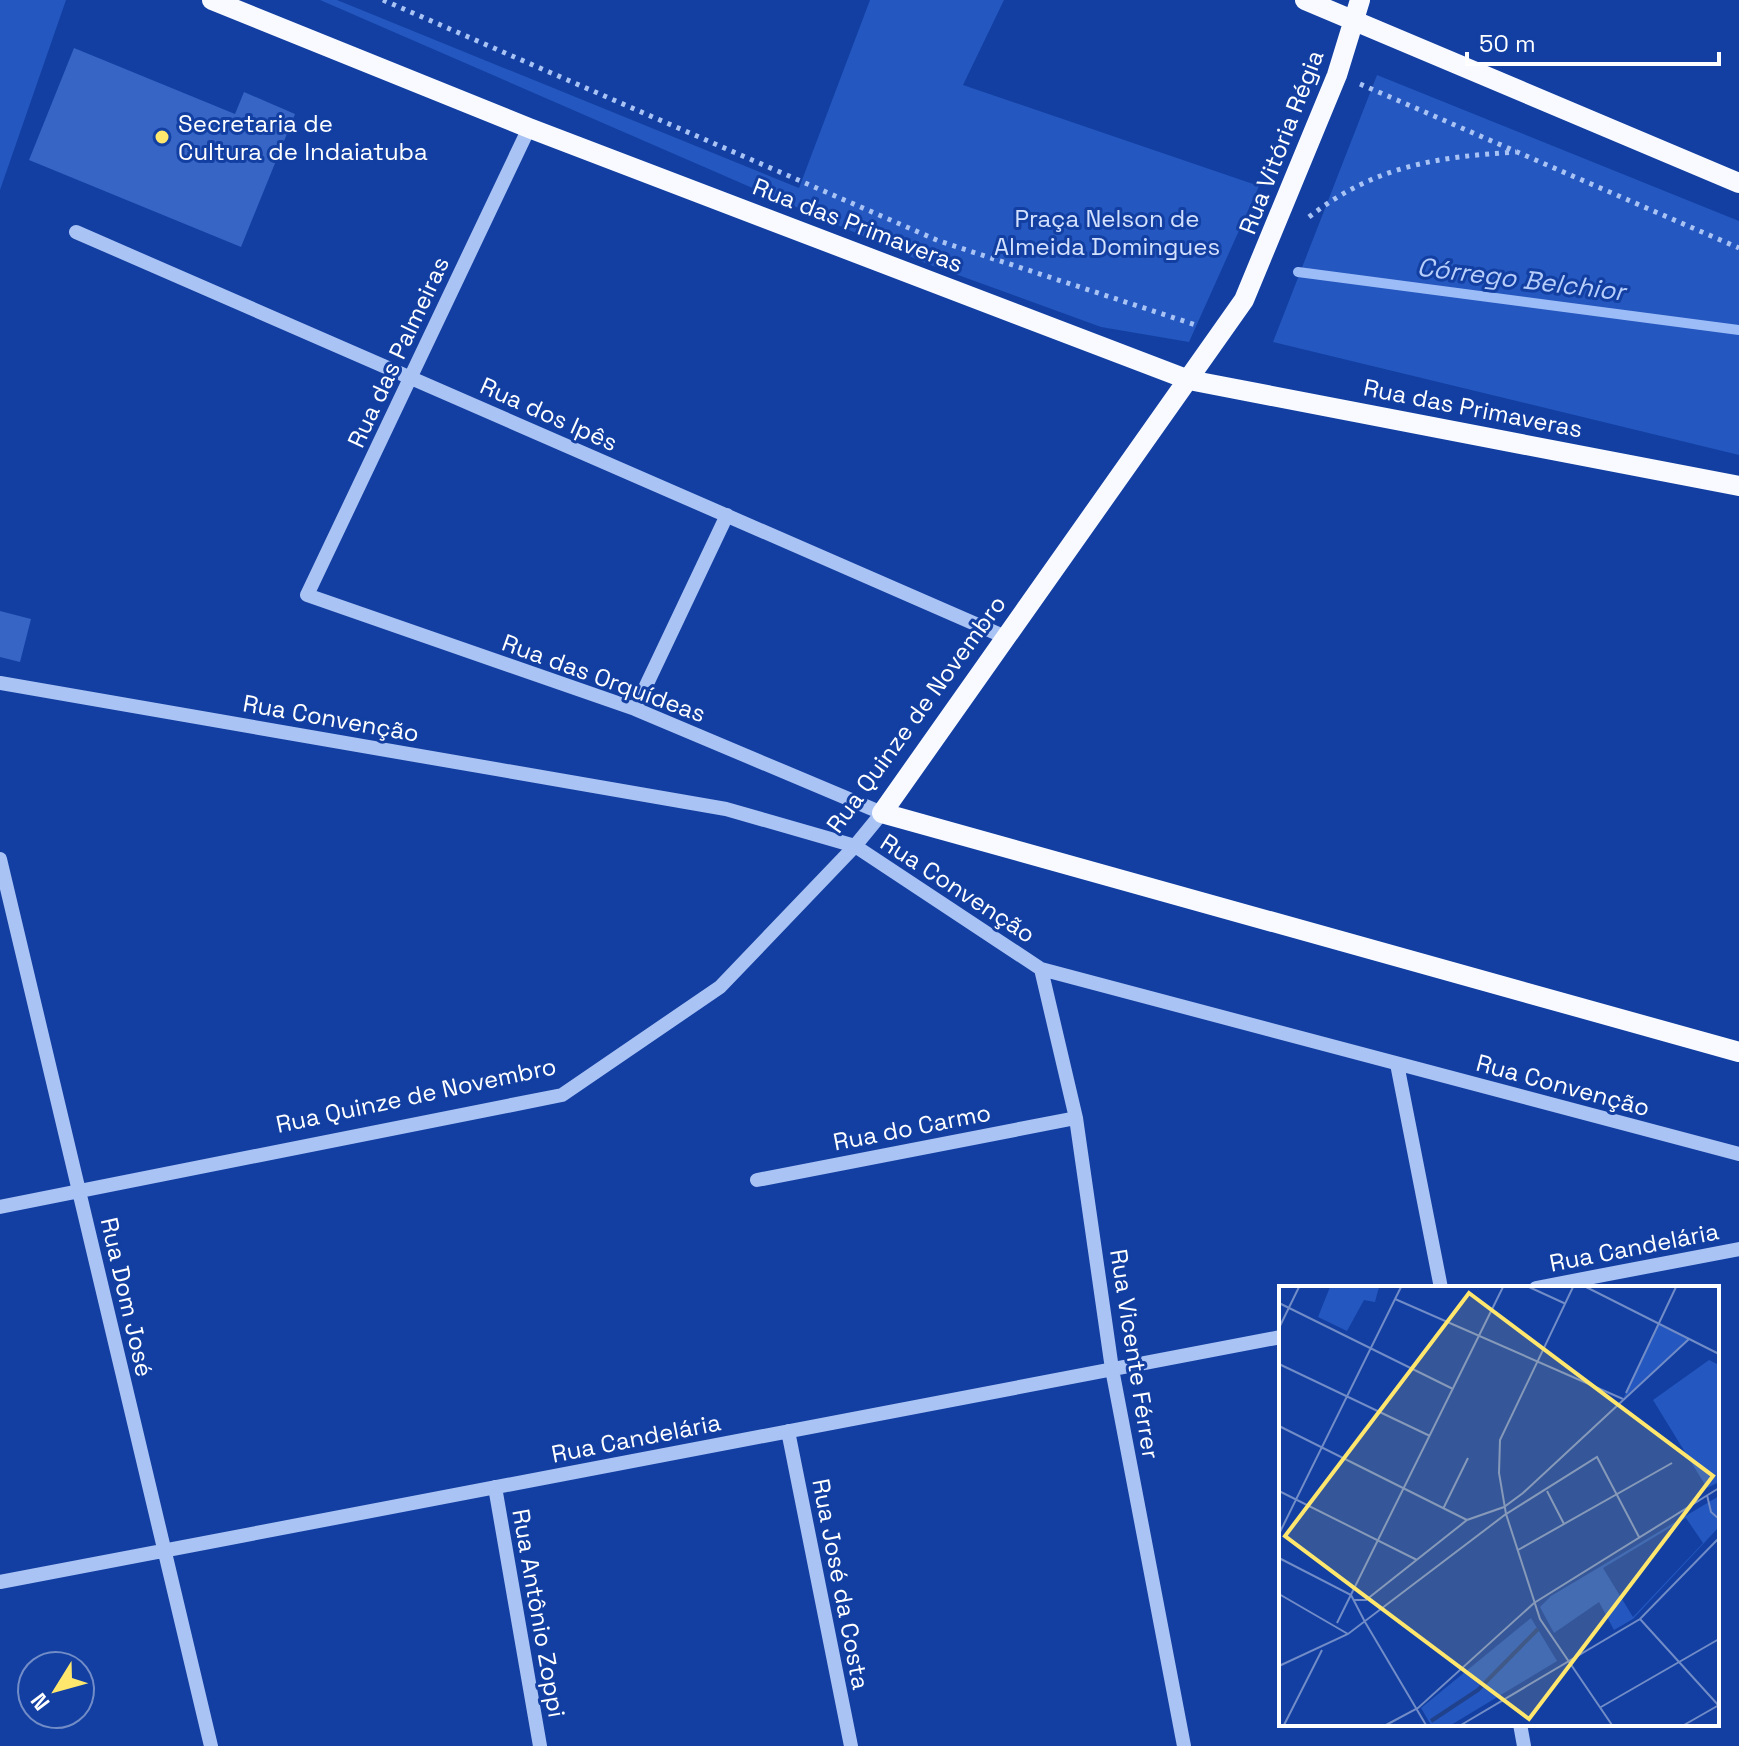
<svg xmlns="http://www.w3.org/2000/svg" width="1739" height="1746" viewBox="0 0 1739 1746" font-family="'Space Grotesk',sans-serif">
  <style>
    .green { fill: #2457bf }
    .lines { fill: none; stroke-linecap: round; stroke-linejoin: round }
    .stream { stroke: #9cbcf8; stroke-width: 10 }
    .building { fill: #3665c6 }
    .path { stroke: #aac3f5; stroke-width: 5; stroke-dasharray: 4 6; stroke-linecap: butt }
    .minor { stroke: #aac3f5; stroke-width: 14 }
    .major { stroke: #f8faff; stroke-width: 20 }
    .poi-dot { fill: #ffe76e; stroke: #123fa1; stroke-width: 3 }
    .labels { text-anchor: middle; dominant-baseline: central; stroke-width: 6; stroke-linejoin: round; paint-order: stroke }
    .poi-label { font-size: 24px; fill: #fff; stroke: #123fa1; text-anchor: start }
    .street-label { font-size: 24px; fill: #fff; stroke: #123fa1 }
    .park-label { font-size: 24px; fill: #d3e1fe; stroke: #123fa1 }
    .water-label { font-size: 26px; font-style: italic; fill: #b7cefb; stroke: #123fa1 }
    .inset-river { fill: none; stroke: #20418c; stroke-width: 4 }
    .inset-road { fill: none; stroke: #718cc7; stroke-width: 2 }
    .view { fill: #ffe76e; fill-opacity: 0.15; stroke: #ffe76e; stroke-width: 4 }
    .inset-edge { fill: none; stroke: #fff; stroke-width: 4 }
  </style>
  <rect width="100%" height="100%" fill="#123fa1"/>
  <path class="green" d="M0,0H66L0,190Z
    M320,0H337L799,188L870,0H1004L963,85L1259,186L1189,342L1101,327L925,263Z
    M1377,75L1739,221V455L1273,342Z"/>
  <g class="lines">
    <path class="stream" d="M1298,272L1739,330"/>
  </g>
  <path class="building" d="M74,48L235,114L244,92L295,114L241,247L29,160Z
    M0,611L31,619L20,662L0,657Z"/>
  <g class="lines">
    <path class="path" d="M383,0L939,241L1196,325
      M1360,84L1739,248
      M1309,217C1374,166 1436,157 1516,152"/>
    <path class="minor" d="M76,232L1003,636
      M0,683L726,809L855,846L1041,969L1739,1154
      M635,709L727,515
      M0,859L211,1746
      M1041,969L1076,1118L1112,1369L1184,1746
      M1397,1064L1441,1288
      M757,1180L1076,1118
      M0,1207L562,1095L720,987L855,846L882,813L635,709L307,595L529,128
      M1536,1288L1739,1249
      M788,1431L851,1746
      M495,1487L540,1746
      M0,1582L1281,1337
      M1520,1724L1524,1746"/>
    <path class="major" d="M212,0L529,128L1189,380L1739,486
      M1305,0L1739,183
      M1360,0L1337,75L1244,300L882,813L1739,1052"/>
  </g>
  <circle class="poi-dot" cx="162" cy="137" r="8"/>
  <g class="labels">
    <g class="poi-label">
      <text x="178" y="123">Secretaria de<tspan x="178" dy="28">Cultura de Indaiatuba</tspan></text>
    </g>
    <g class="street-label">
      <text transform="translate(1281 142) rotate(-69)">Rua Vitória Régia</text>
      <text transform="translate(858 225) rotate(21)">Rua das Primaveras</text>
      <text transform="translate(398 352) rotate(-65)">Rua das Palmeiras</text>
      <text transform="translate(1473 408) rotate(11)">Rua das Primaveras</text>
      <text transform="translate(549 414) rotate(24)">Rua dos Ipês</text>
      <text transform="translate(604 678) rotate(20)">Rua das Orquídeas</text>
      <text transform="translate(916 714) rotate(-54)">Rua Quinze de Novembro</text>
      <text transform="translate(331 718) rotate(10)">Rua Convenção</text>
      <text transform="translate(958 888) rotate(33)">Rua Convenção</text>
      <text transform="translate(1563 1085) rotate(15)">Rua Convenção</text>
      <text transform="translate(416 1095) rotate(-12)">Rua Quinze de Novembro</text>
      <text transform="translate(912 1127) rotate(-11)">Rua do Carmo</text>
      <text transform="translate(1634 1247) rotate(-11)">Rua Candelária</text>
      <text transform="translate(127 1297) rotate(77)">Rua Dom José</text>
      <text transform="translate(1135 1354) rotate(81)">Rua Vicente Férrer</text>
      <text transform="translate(636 1438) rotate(-11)">Rua Candelária</text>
      <text transform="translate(841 1584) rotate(79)">Rua José da Costa</text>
      <text transform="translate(539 1613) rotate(80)">Rua Antônio Zoppi</text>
    </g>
    <g class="park-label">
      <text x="1107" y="218">Praça Nelson de<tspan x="1107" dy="28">Almeida Domingues</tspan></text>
    </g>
    <g class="water-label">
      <text transform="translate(1521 279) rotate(7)">Córrego Belchior</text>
    </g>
  </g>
  <g transform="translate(1279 1286)">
    <rect width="440" height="440" fill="#123fa1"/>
    <path d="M51,1H100L96,16L85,14L68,45L39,31ZM380,38L410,53L344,113ZM430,74L440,79V196L428,202L374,114ZM440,210V241L354,333L335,344L320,316L275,347L261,321L272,310ZM407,232L424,257L354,331L324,282ZM252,332L278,375L172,439H152L142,422Z" fill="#2457bf" fill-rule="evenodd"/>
    <path class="inset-river" d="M152,435L199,404L259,343"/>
    <path class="inset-road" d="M250,1L287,18M294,1L221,154L220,187L227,228L318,171L360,251M307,1L440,68M116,13L344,113M0,17L174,103M0,42L20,1M0,78L151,150M347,107L397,1M0,140L188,234M0,205L138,274M268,205L285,238M428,209L432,226L440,233M164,223L189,172M0,248L122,1M239,264L393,177M0,272L72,309L86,336M0,308L69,348M75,314H87L188,234L225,221L244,207L410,53M361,333L440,420M86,336L147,439M58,337L224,1M0,380L69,348L227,228L261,333L333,439M322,421L440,353M5,439L43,364M107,439L139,422L255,317L440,202M182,439L361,333L440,252M405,439L440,419"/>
    <path class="view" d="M190,7L434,190L250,433L6,250Z"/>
    <rect width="440" height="440" class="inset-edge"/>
  </g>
  <g transform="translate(56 1690) rotate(233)"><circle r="38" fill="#123fa1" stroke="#718cc7" stroke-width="2"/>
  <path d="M0-6L14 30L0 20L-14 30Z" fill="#ffe76e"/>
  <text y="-12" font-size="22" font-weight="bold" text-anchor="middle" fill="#ffffff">N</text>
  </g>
  <path d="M1467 52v12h252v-12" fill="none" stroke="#ffffff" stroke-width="4"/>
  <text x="1479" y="52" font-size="24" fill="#ffffff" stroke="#123fa1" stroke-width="6" paint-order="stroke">50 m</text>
</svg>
